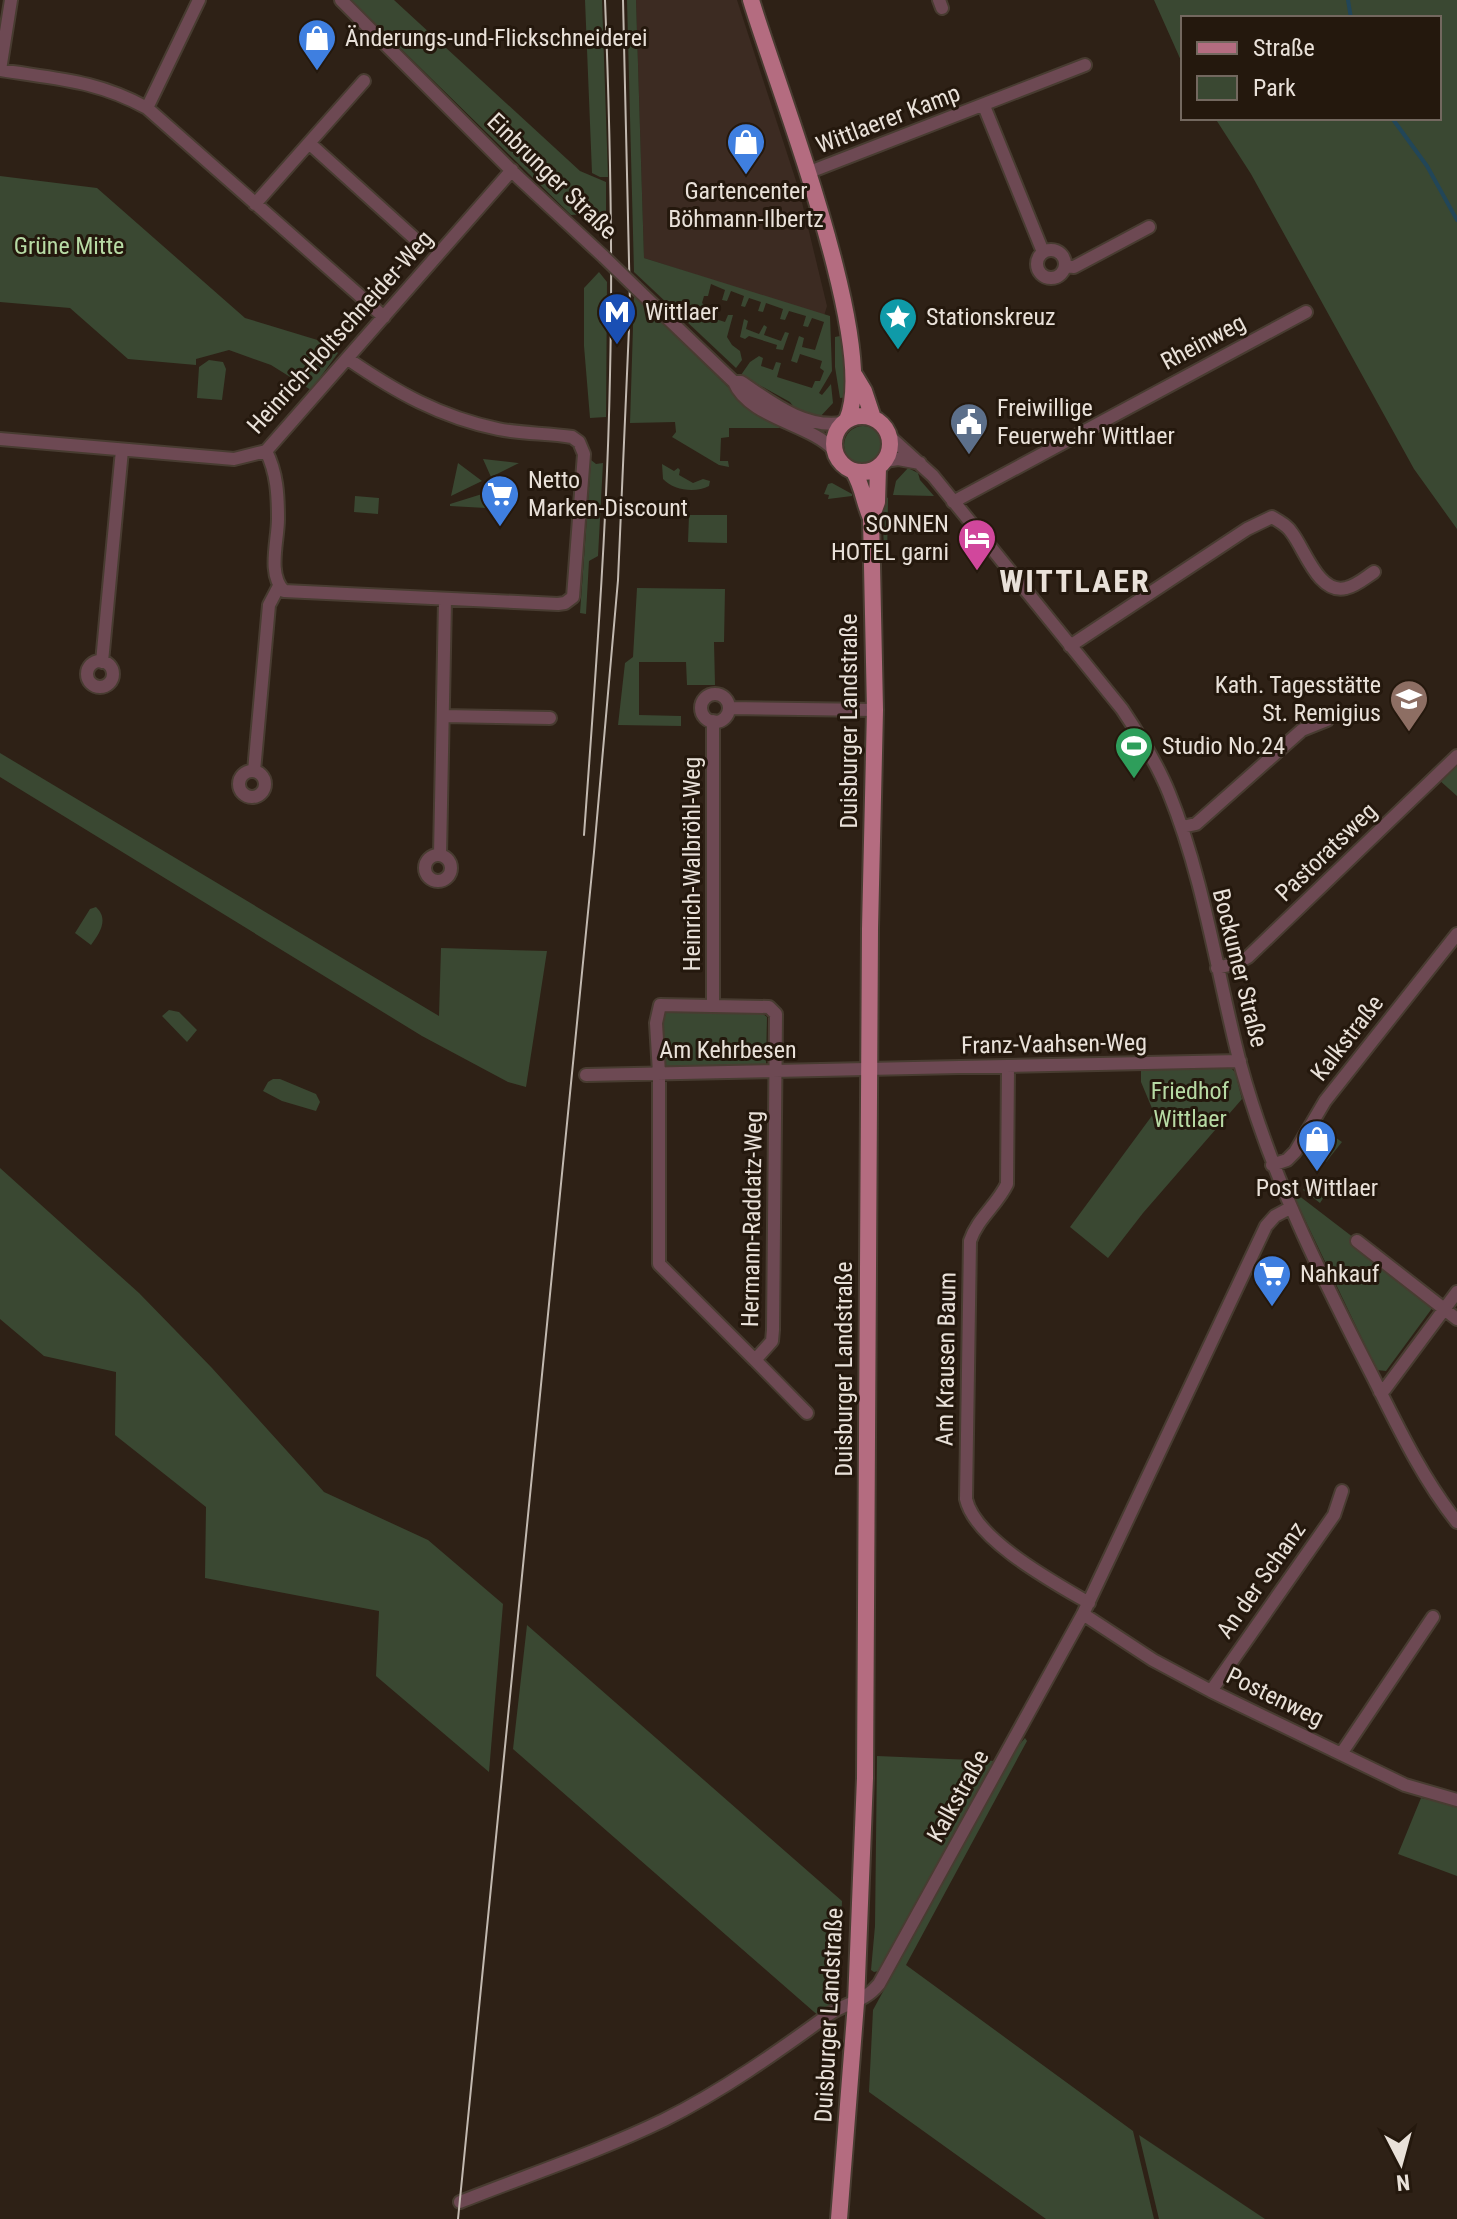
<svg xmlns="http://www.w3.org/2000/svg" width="1457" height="2219" viewBox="0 0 1457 2219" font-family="'Roboto Condensed',sans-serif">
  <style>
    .commercial { fill: #3c2b22 }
    .green { fill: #3a4832 }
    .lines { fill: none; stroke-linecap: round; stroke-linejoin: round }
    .stream { stroke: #224658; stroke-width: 4 }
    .minor-casing { stroke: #483c31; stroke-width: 16 }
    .major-casing { stroke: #483c31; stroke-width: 20 }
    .minor { stroke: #6d4953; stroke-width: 12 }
    .major { stroke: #b46c80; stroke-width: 16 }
    .tram { stroke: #c2b9b0; stroke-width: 2 }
    .minor-bridge-casing { stroke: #483c31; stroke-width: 16; stroke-linecap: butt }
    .minor-bridge { stroke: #6d4953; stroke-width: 12 }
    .labels { text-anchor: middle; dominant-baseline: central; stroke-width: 6; stroke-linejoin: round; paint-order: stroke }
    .poi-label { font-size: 24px; fill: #e9e1d9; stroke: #24180d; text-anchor: start }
    .street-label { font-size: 24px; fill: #e9e1d9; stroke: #24180d }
    .park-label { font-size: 24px; fill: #b7daa4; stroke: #24180d }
    .district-label { font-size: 32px; font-weight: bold; letter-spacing: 2px; fill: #e9e1d9; stroke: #24180d }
  </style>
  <rect width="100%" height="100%" fill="#2e2116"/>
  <path class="commercial" d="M636,0H737L799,190L827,306L824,316L644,258Z"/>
  <path class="green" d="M351,0H394L580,171L606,182V213L571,215Z
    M585,0H602L608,177H600L592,173Z
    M627,0H636L644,258L830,316L832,371L819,393L822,395L831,384L833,403L819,418L796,410L790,402L741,375L750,362L759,356L763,358L761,366L773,370L776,362L781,363L777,377L812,388L815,381H820L824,371L820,368L822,361L800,354L797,363L791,361L799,336L804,338L802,347L815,350L824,322L812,318L808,327L803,326L806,316L789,311L785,320L780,319L783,309L766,303L763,312L758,311L761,302L749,298L745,307L741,306L744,296L731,291L727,301L722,300L725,290L711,284L708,296H704L702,303L706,307L703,315L725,322L728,315H733L727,337L732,345L740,351L742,360L736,368L634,272Z
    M1154,0H1457V529L1414,469L1251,174L1215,118H1439V18H1183V65Z
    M0,176L97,188L245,318L324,342L338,353L311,390L271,365L229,350L196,359V365L128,359L70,308L0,302Z
    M599,272L607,282L606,417L590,418L584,346V288Z
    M634,295L732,391L780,425L779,428H729V437L721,438L720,461H728L729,467L719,465L672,437L676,432L675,422L630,423Z
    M744,319L748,321L746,329L759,334L764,325L767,327L764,335L781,341L785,332L789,333L783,350L776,349L777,345L749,336L745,339L740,337Z
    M840,336L849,397L840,398L835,367V337Z
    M209,360L223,362L226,369L222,400L197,398L199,367Z
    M844 445a19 19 0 1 1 38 0a19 19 0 1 1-38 0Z
    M483,459L518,463H519L491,477Z
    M591,460L596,464L603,463L598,556L589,561L586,614L580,613Z
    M458,463L482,481L451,496Z
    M662,464L674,471L678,468L680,470L679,475L693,483L703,479L710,481L709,486C696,493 674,491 663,479Z
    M908,468L918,473L920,480L934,496L893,495L896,481Z
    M832,483L852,494V496L828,499L829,495L824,494L828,484Z
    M495,490L504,509L450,506V504Z
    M881,494L888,498L887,563H885Z
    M355,496L379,498L378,514L354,512Z
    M689,515H727V543L688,542Z
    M637,588L725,589L724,642H714L715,685H687L686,662H639V715L681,716V726L618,725L625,663L633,657Z
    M0,753L439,1016L441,948L547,951L526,1087L508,1082L422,1036L0,777Z
    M1457,761V796L1438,779Z
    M96,907C109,919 100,933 91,945L75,933L90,909Z
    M169,1010L179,1012L197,1030L187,1042L162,1016Z
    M667,1011H759L767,1017L766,1064L664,1066L661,1015Z
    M1230,1067L1235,1072L1242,1099L1143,1213L1108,1258L1070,1227L1154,1113L1141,1082V1068Z
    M273,1079H280L316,1094L320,1102L316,1111L282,1101L263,1091L268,1082Z
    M1329,1133L1342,1142L1326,1162L1322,1160L1319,1162L1315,1159Z
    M0,1168L139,1293L212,1368L324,1492L428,1540L503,1604L489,1772L376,1676L379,1611L205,1578L206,1507L115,1435L116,1372L44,1356L0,1319Z
    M1311,1180L1324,1189V1197L1320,1203L1303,1190Z
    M1298,1195L1358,1241L1433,1307L1386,1371L1377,1370L1295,1199Z
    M527,1625L842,1901L838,2004L821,2018L513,1749Z
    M1025,1738L1027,1741L906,1965L1133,2131L1154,2219H1046L869,2092L873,2010L1014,1751Z
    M877,1756L997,1761L879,1971L874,1972L871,1970L875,1926Z
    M1421,1798L1457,1805V1876L1398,1854Z
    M1139,2135L1265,2219H1159Z"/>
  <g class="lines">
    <path class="stream" d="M1348,0L1351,18
      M1392,118L1427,166L1457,220"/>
    <defs>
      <path id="minor" d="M341,0L518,177L604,257
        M939,0L942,8
        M0,70C56,79 96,80 147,108L384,317
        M0,70L11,0
        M984,106L1043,252
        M147,108L199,0
        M309,143L413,237
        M807,173L1085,65
        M255,204L364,81
        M1037 264a14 14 0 1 1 28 0a14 14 0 1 1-28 0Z
        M1065,266L1074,267L1149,227
        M636,288L734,382C749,418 811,424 834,450
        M734,382H741C771,402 804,429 842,423
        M889,436L933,476L1122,709C1140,736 1157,763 1169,793C1204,879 1217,974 1240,1063C1270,1173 1320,1274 1372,1375C1397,1425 1422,1478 1457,1522
        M0,439L234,459L266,451L512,170
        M266,451C277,473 278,495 278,519C278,541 267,574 284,591L558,604L565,603L573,597L584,454L579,442L572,437C547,433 522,434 498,429C440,417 396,392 348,359
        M885,461L898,459L920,463
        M953,502L1306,312
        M1070,646L1247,529L1272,517C1280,522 1287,525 1292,533C1305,550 1319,595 1346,588C1356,586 1365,578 1374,572
        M87 674a13 13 0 1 1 26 0a13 13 0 1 1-26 0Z
        M102,662L122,450
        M701 708a14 14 0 1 1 28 0a14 14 0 1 1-28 0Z
        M729,708L875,710
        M443,716L550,718
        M254,771L269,605L279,586
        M239 784a13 13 0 1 1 26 0a13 13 0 1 1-26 0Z
        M1182,827L1196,824L1302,730L1327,720
        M440,855L445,600
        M425 868a13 13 0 1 1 26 0a13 13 0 1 1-26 0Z
        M1217,968L1237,963L1248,957L1457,756
        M660,1005L769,1007L776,1014L773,1330L772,1341L755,1360L659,1264V1073L656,1023Z
        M713,1006V721
        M1008,1067L1007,1184C997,1205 977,1219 970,1241L966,1499C975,1540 1055,1583 1089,1603
        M586,1075L1240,1061
        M1272,1165L1287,1160L1295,1152L1325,1101L1457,934
        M1357,1241L1457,1319
        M755,1360L807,1413
        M1380,1392L1385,1389L1457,1292
        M1083,1614L1153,1660L1211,1691L1405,1785L1457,1800
        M1211,1691L1334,1515L1342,1491
        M1341,1754L1433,1617
        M460,2202C528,2175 598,2152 664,2120C722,2091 776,2053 828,2015C846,2002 864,2003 879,1984L1083,1614L1266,1226L1275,1216L1290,1208"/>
      <path id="major" d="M751,0C776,84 880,347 847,420
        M855,376L864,391L873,418
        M834 444a28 28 0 1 1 56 0a28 28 0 1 1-56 0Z
        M854,472C863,487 864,503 871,518
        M839,2219L856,2003L865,1778L870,929L875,710L871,518L877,502L878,468"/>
    </defs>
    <use href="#minor" class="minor-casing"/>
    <use href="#major" class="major-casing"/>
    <use href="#minor" class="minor"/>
    <use href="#major" class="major"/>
    <path class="tram" d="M584,835C595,682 607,529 610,375C613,250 610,125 605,0
      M458,2219L594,852L618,580L630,305L623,0"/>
    <defs>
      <path id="minor-bridge" d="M604,257L636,288"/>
    </defs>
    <use href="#minor-bridge" class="minor-bridge-casing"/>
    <use href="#minor-bridge" class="minor-bridge"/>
  </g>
  <defs>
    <symbol id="shop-pin" viewBox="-11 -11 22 30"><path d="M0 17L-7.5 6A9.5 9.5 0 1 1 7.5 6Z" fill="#3f7fe0" stroke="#24180d"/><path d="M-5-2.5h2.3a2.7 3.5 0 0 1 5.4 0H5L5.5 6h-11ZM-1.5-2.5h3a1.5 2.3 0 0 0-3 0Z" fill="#fff"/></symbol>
    <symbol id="metro-pin" viewBox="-11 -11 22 30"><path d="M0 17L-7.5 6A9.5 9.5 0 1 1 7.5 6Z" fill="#1a4fb4" stroke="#24180d"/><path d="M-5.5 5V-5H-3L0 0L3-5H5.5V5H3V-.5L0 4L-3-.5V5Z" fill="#fff"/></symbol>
    <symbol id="sight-pin" viewBox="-11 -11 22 30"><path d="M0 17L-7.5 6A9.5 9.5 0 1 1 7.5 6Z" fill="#0f9aa8" stroke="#24180d"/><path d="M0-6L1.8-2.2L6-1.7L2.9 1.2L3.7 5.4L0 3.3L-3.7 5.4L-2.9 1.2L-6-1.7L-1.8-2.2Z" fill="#fff"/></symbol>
    <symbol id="civic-pin" viewBox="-11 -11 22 30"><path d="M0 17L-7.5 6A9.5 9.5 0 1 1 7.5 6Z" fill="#5c6f8a" stroke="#24180d"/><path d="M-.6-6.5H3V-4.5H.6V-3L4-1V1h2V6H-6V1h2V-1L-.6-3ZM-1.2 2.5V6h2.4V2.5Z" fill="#fff"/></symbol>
    <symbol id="supermarket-pin" viewBox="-11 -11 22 30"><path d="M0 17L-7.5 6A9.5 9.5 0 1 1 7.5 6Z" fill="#3f7fe0" stroke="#24180d"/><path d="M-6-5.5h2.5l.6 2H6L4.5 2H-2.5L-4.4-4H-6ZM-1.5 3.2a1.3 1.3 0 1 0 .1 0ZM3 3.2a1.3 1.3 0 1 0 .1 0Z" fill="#fff"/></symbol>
    <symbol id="hotel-pin" viewBox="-11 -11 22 30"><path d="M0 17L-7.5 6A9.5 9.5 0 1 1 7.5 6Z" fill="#d1479c" stroke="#24180d"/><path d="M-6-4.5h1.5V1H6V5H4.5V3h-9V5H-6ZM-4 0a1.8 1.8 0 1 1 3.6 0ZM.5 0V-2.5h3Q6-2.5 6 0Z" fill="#fff"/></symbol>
    <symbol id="school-pin" viewBox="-11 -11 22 30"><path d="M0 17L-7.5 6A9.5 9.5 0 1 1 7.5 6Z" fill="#8d6e63" stroke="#24180d"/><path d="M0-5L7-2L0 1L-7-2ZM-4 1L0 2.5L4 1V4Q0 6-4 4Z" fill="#fff"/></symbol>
    <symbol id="stadium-pin" viewBox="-11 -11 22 30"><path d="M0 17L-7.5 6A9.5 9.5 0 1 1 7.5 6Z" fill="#2e9e5b" stroke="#24180d"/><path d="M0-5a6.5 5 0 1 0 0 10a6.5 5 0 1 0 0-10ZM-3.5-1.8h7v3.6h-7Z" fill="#fff"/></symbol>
  </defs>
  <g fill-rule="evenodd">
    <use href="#shop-pin" x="295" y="16" width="44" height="60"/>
    <use href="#shop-pin" x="724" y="120" width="44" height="60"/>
    <use href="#metro-pin" x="595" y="290" width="44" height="60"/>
    <use href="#sight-pin" x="876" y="295" width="44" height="60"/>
    <use href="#civic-pin" x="947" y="400" width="44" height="60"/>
    <use href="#supermarket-pin" x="478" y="472" width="44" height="60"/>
    <use href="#hotel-pin" x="955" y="516" width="44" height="60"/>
    <use href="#school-pin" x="1387" y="677" width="44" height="60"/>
    <use href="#stadium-pin" x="1112" y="724" width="44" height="60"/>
    <use href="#shop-pin" x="1295" y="1117" width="44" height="60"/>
    <use href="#supermarket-pin" x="1250" y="1252" width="44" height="60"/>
  </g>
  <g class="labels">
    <g class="poi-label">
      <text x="345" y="38">Änderungs-und-Flickschneiderei</text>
      <text x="746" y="191" text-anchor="middle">Gartencenter<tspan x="746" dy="28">Böhmann-Ilbertz</tspan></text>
      <text x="645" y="312">Wittlaer</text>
      <text x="926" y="317">Stationskreuz</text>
      <text x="997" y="408">Freiwillige<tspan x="997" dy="28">Feuerwehr Wittlaer</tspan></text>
      <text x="528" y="480">Netto<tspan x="528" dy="28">Marken-Discount</tspan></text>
      <text x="949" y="524" text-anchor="end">SONNEN<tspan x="949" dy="28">HOTEL garni</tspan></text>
      <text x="1381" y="685" text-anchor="end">Kath. Tagesstätte<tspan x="1381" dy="28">St. Remigius</tspan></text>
      <text x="1162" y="746">Studio No.24</text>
      <text x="1317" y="1188" text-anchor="middle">Post Wittlaer</text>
      <text x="1300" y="1274">Nahkauf</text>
    </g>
    <g class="street-label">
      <text transform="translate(888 119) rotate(-21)">Wittlaerer Kamp</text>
      <text transform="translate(552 176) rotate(44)">Einbrunger Straße</text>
      <text transform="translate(340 332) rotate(-48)">Heinrich-Holtschneider-Weg</text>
      <text transform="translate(1203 342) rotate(-28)">Rheinweg</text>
      <text transform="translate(849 721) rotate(-90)">Duisburger Landstraße</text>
      <text transform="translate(1326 852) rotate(-44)">Pastoratsweg</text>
      <text transform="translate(692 864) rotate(-90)">Heinrich-Walbröhl-Weg</text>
      <text transform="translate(1240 968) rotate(76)">Bockumer Straße</text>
      <text transform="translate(1347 1038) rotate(-52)">Kalkstraße</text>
      <text transform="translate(1054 1044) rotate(-1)">Franz-Vaahsen-Weg</text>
      <text x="728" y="1050">Am Kehrbesen</text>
      <text transform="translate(752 1219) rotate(-89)">Hermann-Raddatz-Weg</text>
      <text transform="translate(946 1359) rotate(-89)">Am Krausen Baum</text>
      <text transform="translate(844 1369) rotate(-90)">Duisburger Landstraße</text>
      <text transform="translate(1261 1580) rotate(-55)">An der Schanz</text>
      <text transform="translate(1275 1697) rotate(26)">Postenweg</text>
      <text transform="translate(958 1796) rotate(-61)">Kalkstraße</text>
      <text transform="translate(829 2015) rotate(-87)">Duisburger Landstraße</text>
    </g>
    <g class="park-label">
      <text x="69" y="246">Grüne Mitte</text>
      <text x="1190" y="1091">Friedhof<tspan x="1190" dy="28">Wittlaer</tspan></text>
    </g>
    <g class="district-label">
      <text x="1075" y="581">WITTLAER</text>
    </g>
  </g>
  <rect x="1181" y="16" width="260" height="104" fill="#24180d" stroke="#73685f" stroke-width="2"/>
  <rect x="1197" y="42" width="40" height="12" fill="#b46c80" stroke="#73685f" stroke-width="2"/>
  <text x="1253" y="56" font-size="24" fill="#e9e1d9">Straße</text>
  <rect x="1197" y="76" width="40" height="24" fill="#3a4832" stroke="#73685f" stroke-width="2"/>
  <text x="1253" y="96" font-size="24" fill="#e9e1d9">Park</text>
  <g transform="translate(1401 2163) rotate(174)" stroke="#24180d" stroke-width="6" paint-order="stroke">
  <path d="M0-6L14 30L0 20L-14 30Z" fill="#e9e1d9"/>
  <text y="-12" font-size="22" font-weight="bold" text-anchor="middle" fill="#e9e1d9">N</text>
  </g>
</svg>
